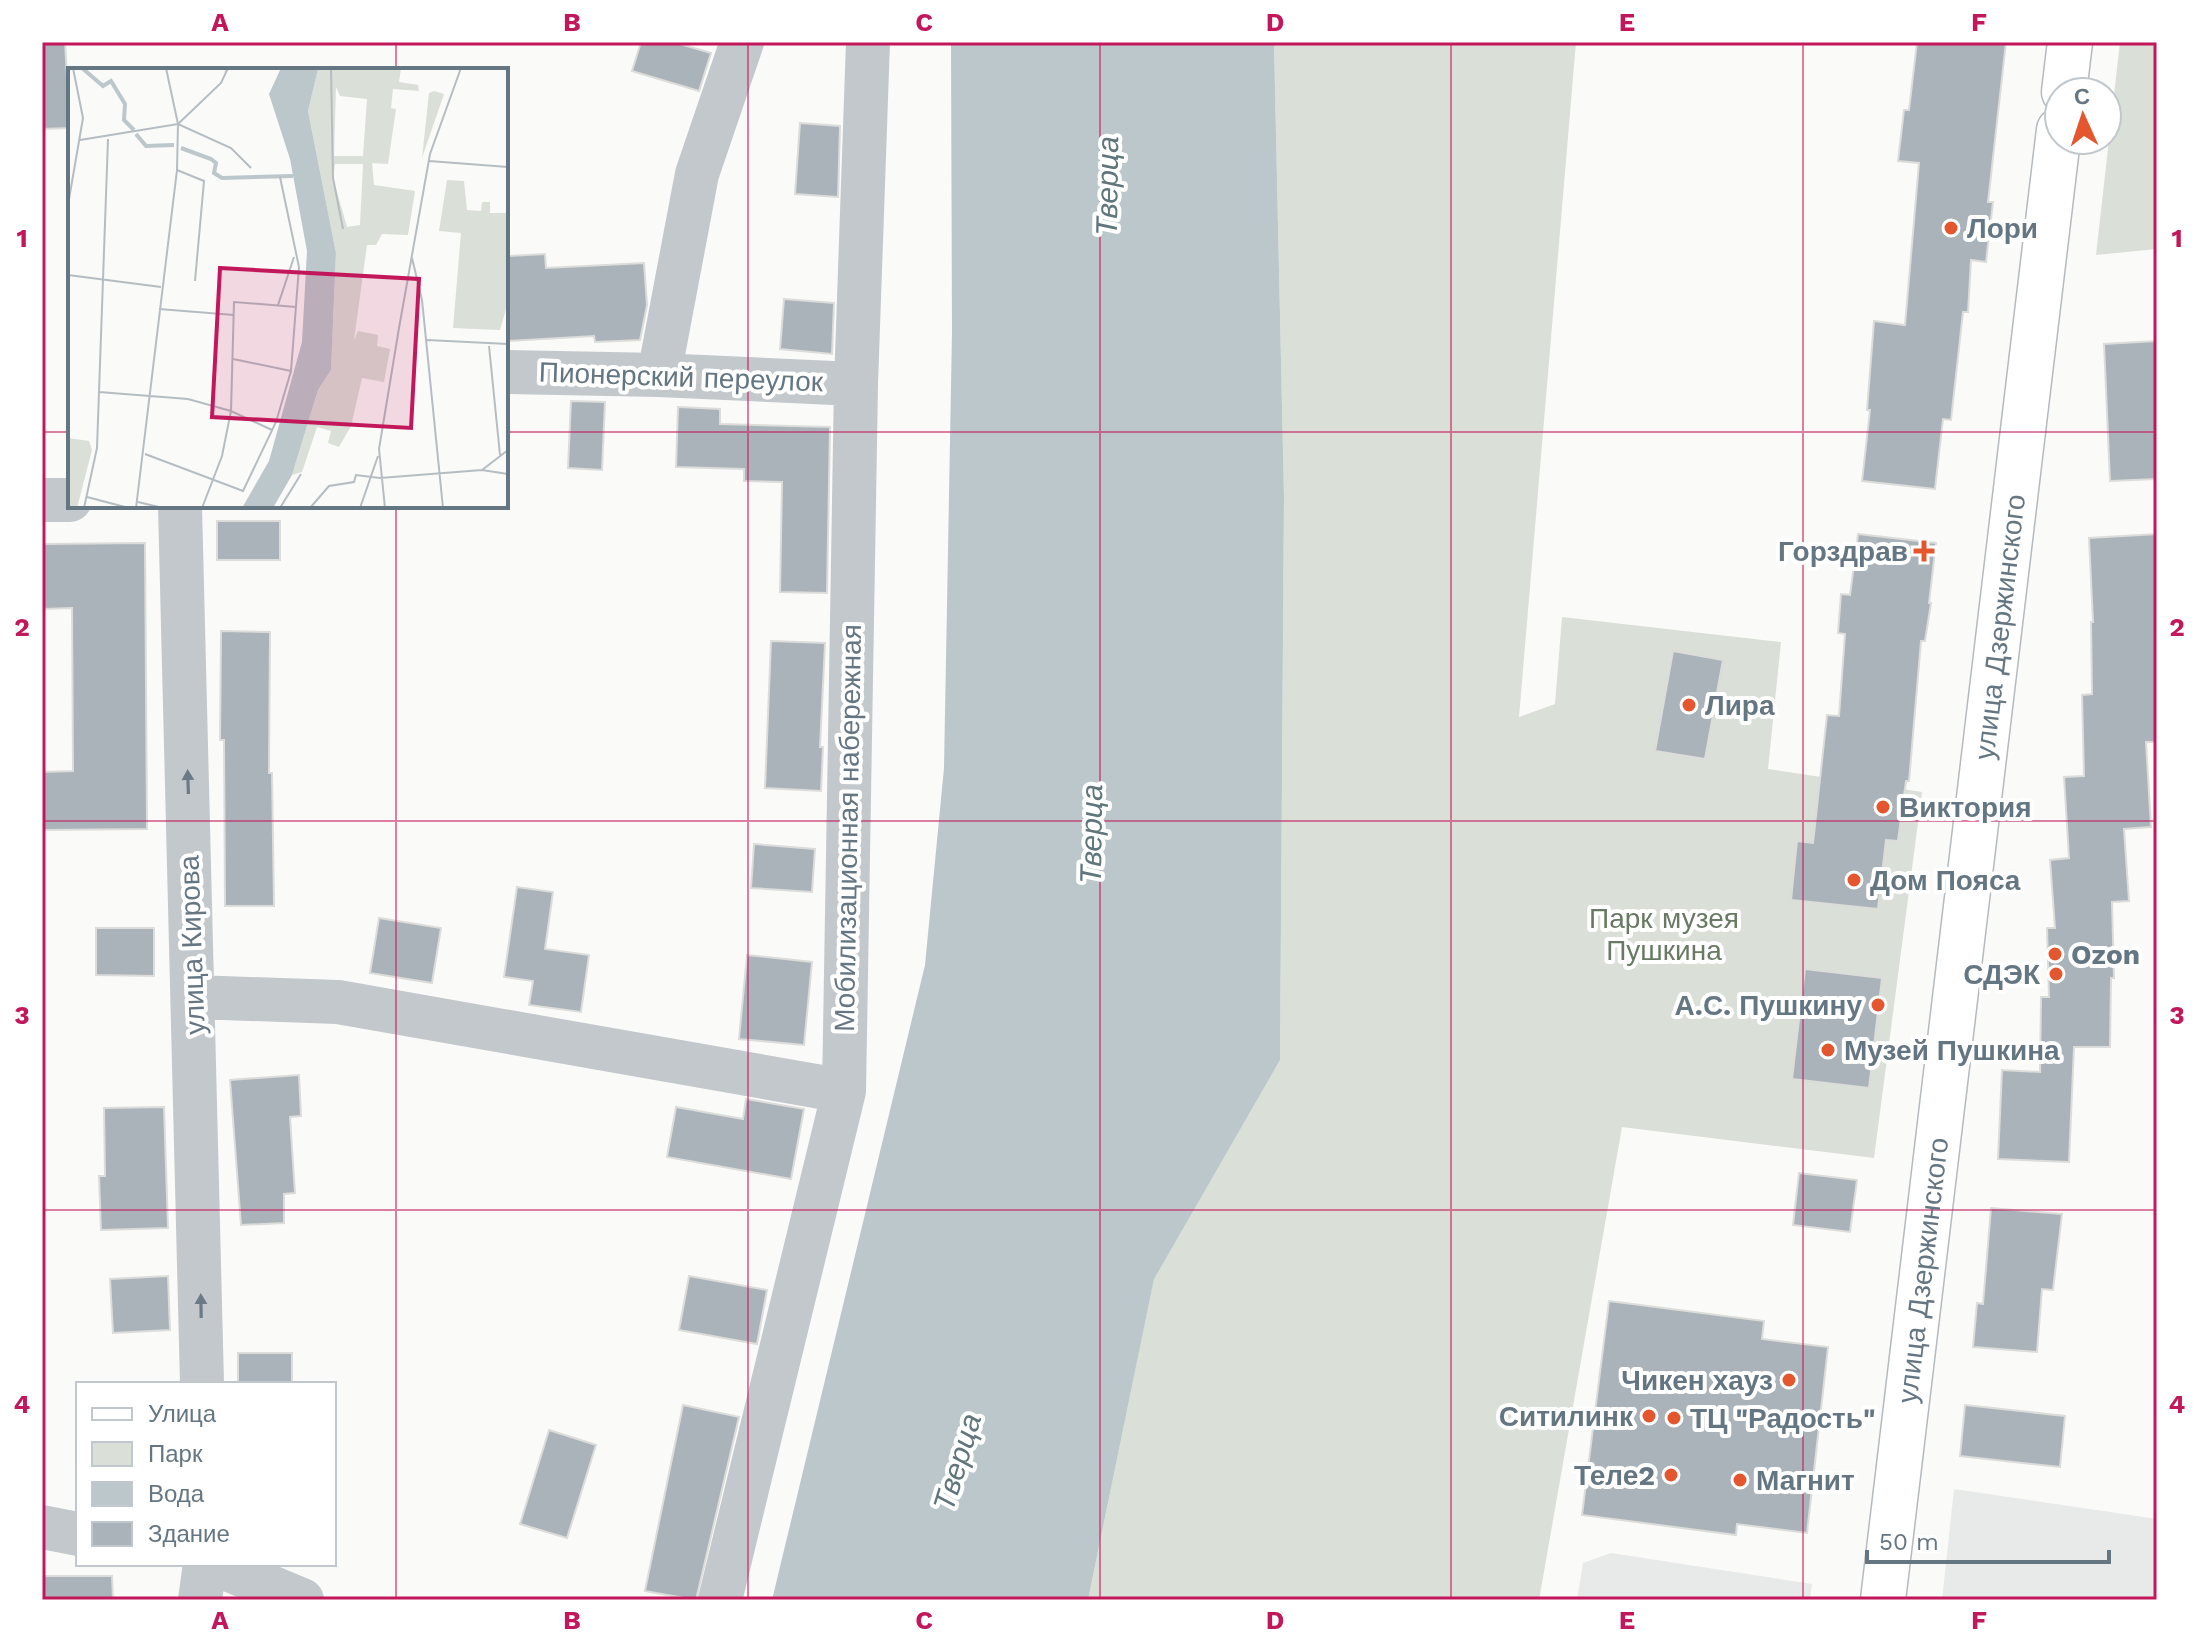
<svg xmlns="http://www.w3.org/2000/svg" width="2199" height="1642" viewBox="0 0 2199 1642" font-family="'Work Sans',sans-serif">
  <style>
    .built { fill: #e8e9e9 }
    .green { fill: #dadfd7 }
    .water { fill: #bbc7cb }
    .building { fill: #aab3b9; stroke: #dcdcda; stroke-width: 2 }
    .lines { fill: none; stroke-linecap: round; stroke-linejoin: round }
    .major-casing { stroke: #b5babe; stroke-width: 47 }
    .minor { stroke: #c3c8cc; stroke-width: 44 }
    .major { stroke: #fff; stroke-width: 44 }
    .oneway { fill: #6a7a87 }
    .grid { fill: none; stroke: #c2185b; stroke-width: 2; stroke-opacity: 0.55 }
    .poi-dot { fill: #e4572e; stroke: #fff; stroke-width: 3 }
    .labels { text-anchor: middle; dominant-baseline: central; stroke-width: 8; stroke-linejoin: round; paint-order: stroke }
    .poi-label { font-size: 28px; font-weight: bold; fill: #657683; stroke: #fff; text-anchor: start }
    .street-label { font-size: 28px; fill: #657683; stroke: #fff }
    .park-label { font-size: 28px; fill: #687a64; stroke: #fff }
    .water-label { font-size: 30px; font-style: italic; fill: #60757c; stroke: #fff }
    .inset-river { fill: none; stroke: #bbc7cb; stroke-width: 4 }
    .inset-road { fill: none; stroke: #b5bdc2; stroke-width: 2 }
    .view { fill: #c2185b; fill-opacity: 0.15; stroke: #c2185b; stroke-width: 4 }
    .inset-edge { fill: none; stroke: #657683; stroke-width: 4 }
    .neatline { fill: none; stroke: #c2185b; stroke-width: 3 }
    .grid-label { font-size: 26px; text-anchor: middle; font-weight: bold; fill: #c2185b }
  </style>
  <rect width="100%" height="100%" fill="#fafaf8"/>
  <path class="built" d="M1954,1489L2157,1519V1600H1942Z
    M1611,1553L1812,1584L1810,1600H1577L1583,1563Z"/>
  <path class="green" d="M1274,42H1576L1519,717L1555,704L1562,617L1781,642L1768,769L1922,792L1874,1158L1622,1127L1539,1600H1088L1154,1278L1280,1060L1284,496Z
    M2120,42H2157V249L2096,255Z"/>
  <path class="water" d="M951,42H1274L1284,496L1280,1060L1154,1279L1088,1600H772L925,965L944,768L952,332Z"/>
  <path class="building" d="M42,42H65L70,128L42,129Z
    M641,42H673L711,53L699,91L632,71Z
    M1917,42H2006L1988,202H1993L1986,262L1971,260L1968,312H1963L1951,420L1943,419L1935,489L1862,481L1870,410H1867L1874,321L1905,325L1919,163L1898,161L1904,110H1909Z
    M800,123L840,126L838,197L795,194Z
    M545,254L546,268L644,263L647,305L640,340L595,342L594,336L506,341V256Z
    M784,299L834,303L832,354L780,349Z
    M2157,341V479L2110,481L2104,344Z
    M571,401L605,402L602,470L568,468Z
    M678,407L720,409V424L830,427L827,593L780,592L782,482L744,481V469L676,467Z
    M217,521H280V560H217Z
    M1858,534L1936,543L1929,603H1931L1925,641H1921L1909,781H1906L1898,841L1886,840L1878,909L1791,900L1797,841L1813,843L1827,715L1839,716L1845,634L1838,633L1841,594L1850,595Z
    M2157,534V742H2146L2151,827L2124,829L2129,901L2112,902L2114,978H2111L2110,1047H2074L2069,1162L1998,1159L2002,1070L2040,1072L2041,997H2049L2047,928H2055L2050,860L2069,858L2064,777L2084,776L2082,695L2092,694L2091,622H2093L2089,538Z
    M145,543L147,829L42,830V772L73,771L72,608L42,609V544Z
    M221,631L270,632L269,773H272L274,906H225L224,740H220Z
    M771,641L825,643L820,747H823L821,791L765,788Z
    M1673,651L1723,660L1705,759L1655,751Z
    M754,844L815,849L812,892L751,888Z
    M517,887L553,892L545,949L589,955L581,1012L529,1005L533,981L504,977Z
    M379,918L441,928L432,983L370,973Z
    M96,928H154V976L96,975Z
    M747,955L812,962L804,1045L739,1039Z
    M1805,969L1882,978L1869,1088L1792,1079Z
    M299,1075L301,1116L290,1117L295,1193L284,1194V1223L241,1225L230,1080Z
    M746,1099L804,1109L791,1179L667,1157L676,1107L743,1119Z
    M164,1107L168,1228L101,1230L99,1176H105L104,1108Z
    M1799,1173L1857,1180L1850,1232L1793,1225Z
    M1991,1208L2062,1214L2053,1290L2042,1289L2037,1352L1973,1347L1977,1303L1983,1304Z
    M168,1276L170,1330L113,1333L110,1279Z
    M689,1276L767,1290L757,1344L679,1330Z
    M1609,1301L1764,1321L1762,1339L1828,1347L1807,1533L1737,1524L1736,1535L1582,1515Z
    M238,1353H292V1384H238Z
    M683,1405L739,1417L696,1600L645,1591Z
    M1965,1405L2065,1416L2060,1467L1960,1456Z
    M549,1430L596,1445L567,1538L520,1524Z
    M42,1576H112L113,1600H42Z"/>
  <g class="lines">
    <defs>
      <g id="major">
        <path d="M2064,92L2070,42"/>
        <path id="s1" d="M1883,1600L2059,130"/>
      </g>
    </defs>
    <use href="#major" class="major-casing"/>
    <path class="minor" d="M506,372L659,375L856,384
      M659,375L697,174L742,42
      M42,500H70
      M180,506L202,1384
      M194,997L338,1002L844,1091
      M42,1527L78,1534
      M215,1564L302,1600
      M200,1600L205,1564
      M720,1600L844,1091L856,384L868,42"/>
    <use href="#major" class="major"/>
  </g>
  <defs><path id="oneway-solid" d="M-6-.8H1V-3.2L6.5 0L1 3.2V.8H-6Z" transform="scale(2)"/></defs>
  <g class="oneway">
    <use href="#oneway-solid" transform="translate(188 782) rotate(-92)"/>
    <use href="#oneway-solid" transform="translate(201 1306) rotate(-91)"/>
  </g>
  <path class="grid" d="M396,42V70M748,42V1600M1100,42V1600M1451,42V1600M1803,42V1600M42,432H70M506,432H2157M396,506V1600M42,821H2157M42,1210H2157"/>
  <g class="poi-dot">
    <circle cx="1951" cy="228" r="8"/>
    <path d="M1920 539h8v8h8v8h-8v8h-8v-8h-8v-8h8z"/>
    <circle cx="1689" cy="705" r="8"/>
    <circle cx="1883" cy="807" r="8"/>
    <circle cx="1854" cy="880" r="8"/>
    <circle cx="2055" cy="954" r="8"/>
    <circle cx="2056" cy="974" r="8"/>
    <circle cx="1878" cy="1005" r="8"/>
    <circle cx="1828" cy="1050" r="8"/>
    <circle cx="1789" cy="1380" r="8"/>
    <circle cx="1649" cy="1416" r="8"/>
    <circle cx="1674" cy="1418" r="8"/>
    <circle cx="1671" cy="1475" r="8"/>
    <circle cx="1740" cy="1480" r="8"/>
  </g>
  <g class="labels">
    <g class="poi-label">
      <text x="1967" y="228">Лори</text>
      <text x="1908" y="551" text-anchor="end">Горздрав</text>
      <text x="1705" y="705">Лира</text>
      <text x="1899" y="807">Виктория</text>
      <text x="1870" y="880">Дом Пояса</text>
      <text x="2071" y="954">Ozon</text>
      <text x="2040" y="974" text-anchor="end">СДЭК</text>
      <text x="1862" y="1005" text-anchor="end">А.С. Пушкину</text>
      <text x="1844" y="1050">Музей Пушкина</text>
      <text x="1773" y="1380" text-anchor="end">Чикен хауз</text>
      <text x="1633" y="1416" text-anchor="end">Ситилинк</text>
      <text x="1690" y="1418">ТЦ "Радость"</text>
      <text x="1655" y="1475" text-anchor="end">Теле2</text>
      <text x="1756" y="1480">Магнит</text>
    </g>
    <g class="street-label">
      <text transform="translate(681 377) rotate(2)">Пионерский переулок</text>
      <text stroke="none"><textPath href="#s1" startOffset="980">улица Дзержинского</textPath></text>
      <text transform="translate(848 828) rotate(-89)">Мобилизационная набережная</text>
      <text transform="translate(192 945) rotate(-92)">улица Кирова</text>
      <text stroke="none"><textPath href="#s1" startOffset="332">улица Дзержинского</textPath></text>
    </g>
    <g class="park-label">
      <text x="1664" y="918">Парк музея<tspan x="1664" dy="32">Пушкина</tspan></text>
    </g>
    <g class="water-label">
      <text transform="translate(1107 186) rotate(-89)">Тверца</text>
      <text transform="translate(1091 834) rotate(-89)">Тверца</text>
      <text transform="translate(957 1462) rotate(-73)">Тверца</text>
    </g>
  </g>
  <g transform="translate(68 68)">
    <rect width="440" height="440" fill="#fafaf8"/>
    <path d="M250,0H333L331,14L350,17L351,23L325,21L323,40L328,41L320,96L304,95L306,117L347,123L340,167L314,166L308,177H299L286,272L290,263L310,267L309,278L322,281L316,314L294,310L283,358L271,379L260,375L263,363L249,359L234,404L224,407L250,322L263,302L268,185L240,43ZM268,19L272,28L299,31L295,88H266ZM267,96H295L292,157L279,159L265,110ZM366,23L376,26L354,90L361,25ZM379,112L396,113L399,142L413,143L414,134H422V145H439L440,234L432,262L385,260L393,165L371,163ZM0,370L21,373L24,382L9,440H0Z" fill="#dadfd7" fill-rule="evenodd"/>
    <path d="M213,0L250,1L240,43L268,185L263,302L250,322L224,407L205,440H174L201,393L234,274L239,183L222,91L201,26Z" fill="#bbc7cb"/>
    <path class="inset-river" d="M14,0L35,18L43,13L57,36L56,52L66,62M68,66L78,78L106,77M113,80L143,91L148,95L146,105L154,110L225,108"/>
    <path class="inset-road" d="M263,0L265,110L275,161M110,56L153,15L160,0M12,72L110,56L163,80L183,100M361,93L440,99M109,102L136,113L127,213M0,137L15,50L5,0M344,190L354,232L375,440M0,207L93,219M210,237L226,189M91,241L166,247M359,272L440,276M421,278L432,387M165,291L223,303M31,324L120,331L163,343L204,362M77,386L175,423L208,354L223,303L231,199L212,109M414,402L440,382M19,429L61,440M70,434L95,440M16,440L29,380L40,71M68,440L109,102L110,56L98,0M134,440L154,388L163,343L166,234L228,239M212,440L233,406M242,440L261,418L286,414L288,407L312,410L414,402L440,406M292,440L310,388M317,440L311,381L331,260L362,86L393,0"/>
    <path class="view" d="M152,200L351,211L343,360L144,349Z"/>
    <rect width="440" height="440" class="inset-edge"/>
  </g>
  <rect width="2199" height="1642" fill="none" stroke="#ffffff" stroke-width="88"/>
  <rect x="76" y="1382" width="260" height="184" fill="#ffffff" stroke="#c1c8cd" stroke-width="2"/>
  <rect x="92" y="1408" width="40" height="12" fill="#ffffff" stroke="#c1c8cd" stroke-width="2"/>
  <text x="148" y="1422" font-size="24" fill="#657683">Улица</text>
  <rect x="92" y="1442" width="40" height="24" fill="#dadfd7" stroke="#c1c8cd" stroke-width="2"/>
  <text x="148" y="1462" font-size="24" fill="#657683">Парк</text>
  <rect x="92" y="1482" width="40" height="24" fill="#bbc7cb" stroke="#c1c8cd" stroke-width="2"/>
  <text x="148" y="1502" font-size="24" fill="#657683">Вода</text>
  <rect x="92" y="1522" width="40" height="24" fill="#aab3b9" stroke="#c1c8cd" stroke-width="2"/>
  <text x="148" y="1542" font-size="24" fill="#657683">Здание</text>
  <g transform="translate(2083 116) rotate(357)"><circle r="38" fill="#ffffff" stroke="#c1c8cd" stroke-width="2"/>
  <path d="M0-6L14 30L0 20L-14 30Z" fill="#e4572e"/>
  <text y="-12" font-size="22" font-weight="bold" text-anchor="middle" fill="#657683">С</text>
  </g>
  <path d="M1867 1550v12h242v-12" fill="none" stroke="#657683" stroke-width="4"/>
  <text x="1879" y="1550" font-size="24" fill="#657683" stroke="#ffffff" stroke-width="6" paint-order="stroke">50 m</text>
  <rect x="44" y="44" width="2111" height="1554" class="neatline"/>
  <g class="grid-label">
    <text x="220" y="31">A</text>
    <text x="572" y="31">B</text>
    <text x="924" y="31">C</text>
    <text x="1275" y="31">D</text>
    <text x="1627" y="31">E</text>
    <text x="1979" y="31">F</text>
    <text x="22" y="247">1</text>
    <text x="2177" y="247">1</text>
    <text x="22" y="636">2</text>
    <text x="2177" y="636">2</text>
    <text x="22" y="1024">3</text>
    <text x="2177" y="1024">3</text>
    <text x="22" y="1413">4</text>
    <text x="2177" y="1413">4</text>
    <text x="220" y="1629">A</text>
    <text x="572" y="1629">B</text>
    <text x="924" y="1629">C</text>
    <text x="1275" y="1629">D</text>
    <text x="1627" y="1629">E</text>
    <text x="1979" y="1629">F</text>
  </g>
</svg>
